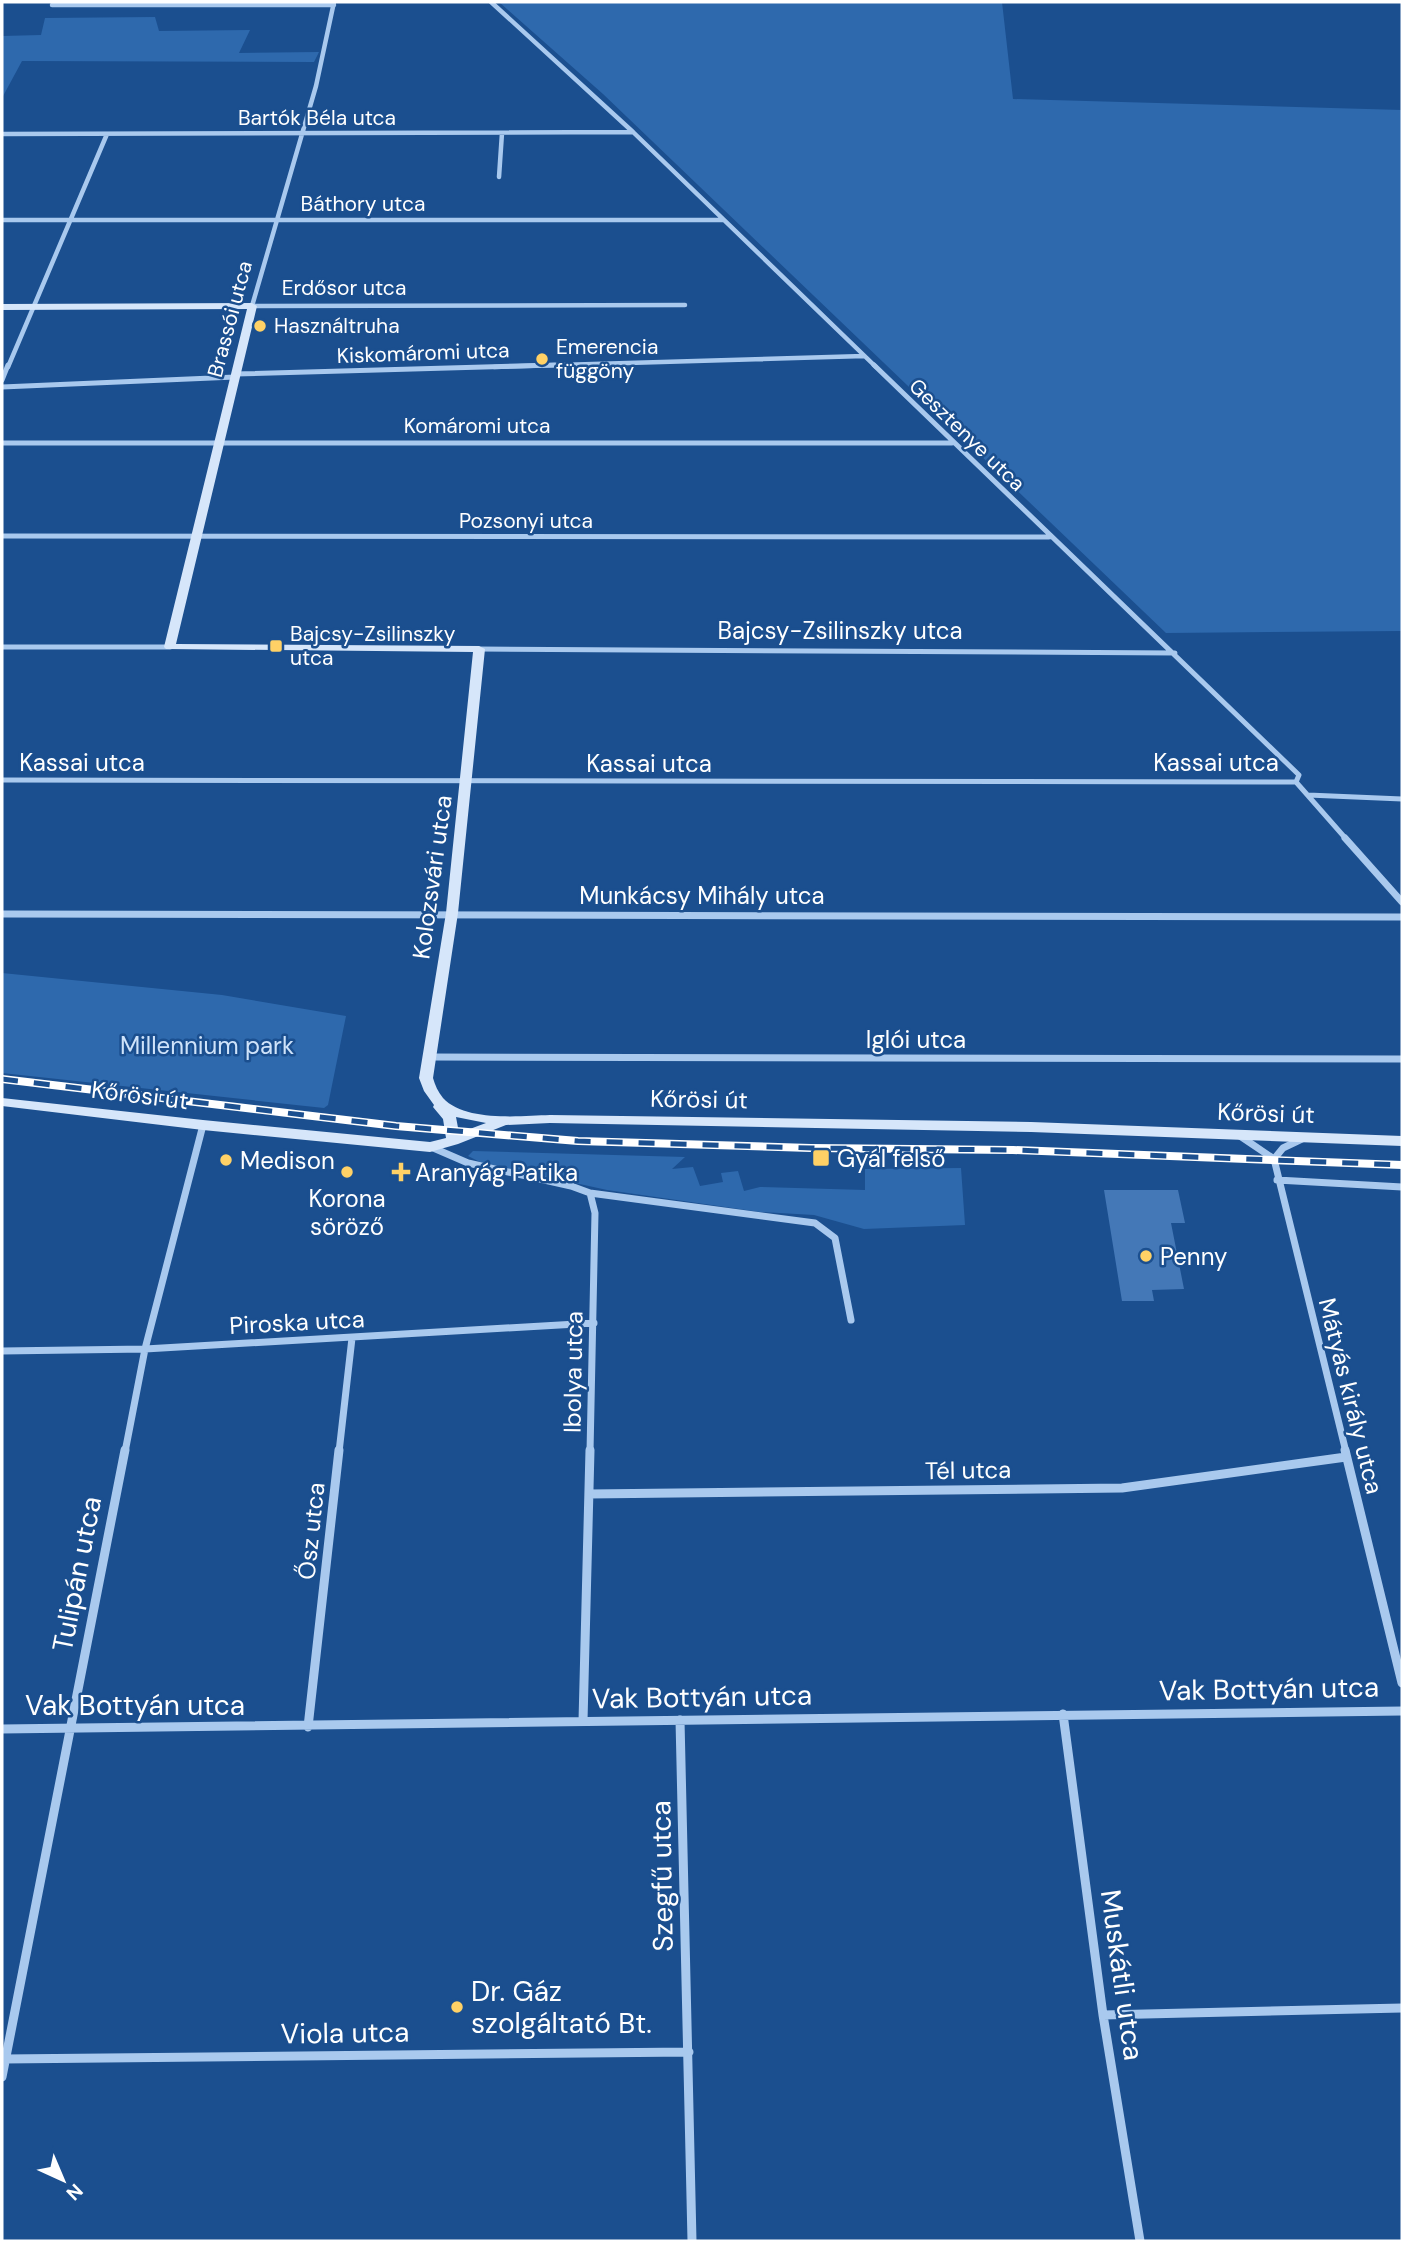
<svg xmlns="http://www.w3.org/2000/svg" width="1404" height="2243" viewBox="0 0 1404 2243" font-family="'DM Sans',sans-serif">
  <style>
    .green { fill: #2e69ad }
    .building { fill: #4478b7 }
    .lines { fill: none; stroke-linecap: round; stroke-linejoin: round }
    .street-far3 { stroke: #a9c9ee; stroke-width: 4.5 }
    .street-far2 { stroke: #a9c9ee; stroke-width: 5 }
    .street-far1 { stroke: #a9c9ee; stroke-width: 7 }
    .street { stroke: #a9c9ee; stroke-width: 9 }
    .secondary { fill: #d6e6fa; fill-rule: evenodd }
    .rail-casing { stroke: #fff; stroke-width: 8 }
    .rail { stroke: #1b4f8f; stroke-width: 5; stroke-dasharray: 16; stroke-linecap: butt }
    .poi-dot { fill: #ffd166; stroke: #1b4f8f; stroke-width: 2.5 }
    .labels { text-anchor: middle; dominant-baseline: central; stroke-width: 5; stroke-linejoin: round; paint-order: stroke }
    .far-street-label { font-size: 21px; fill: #fff; stroke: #1b4f8f }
    .far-poi-label { font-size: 21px; fill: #fff; stroke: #1b4f8f; text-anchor: start }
    .street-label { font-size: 24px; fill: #fff; stroke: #1b4f8f }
    .park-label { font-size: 24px; fill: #cfe3fa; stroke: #1b4f8f }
    .poi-label { font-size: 24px; fill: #fff; stroke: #1b4f8f; text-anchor: start }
    .near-street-label { font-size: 28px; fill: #fff; stroke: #1b4f8f }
    .near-poi-label { font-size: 28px; fill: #fff; stroke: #1b4f8f; text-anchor: start }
  </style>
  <rect width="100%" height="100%" fill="#1b4f8f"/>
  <path class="green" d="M499,2H1002L1013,99L1402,110V631L1166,633L603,94Z
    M155,17L159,31L250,30L239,53L319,52L314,62L22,61L2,98V36L41,35L45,18Z
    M2,973L222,995L346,1016L328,1105L324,1108L2,1073Z
    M473,1151L685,1157L672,1169L693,1167L700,1186L723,1182L721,1173L738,1171L744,1191L760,1187L865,1190V1169L961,1168L965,1225L864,1229L814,1215L760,1212L607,1190L480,1162L468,1156Z"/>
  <path class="building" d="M1104,1190H1178L1185,1223H1171L1184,1289L1152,1290L1154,1301H1122Z"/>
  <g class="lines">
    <path class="street-far3" d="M334,2L316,86L252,306L685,305
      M491,2L633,132L876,367
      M52,5H334
      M2,134L633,132
      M499,177L502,133
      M2,220H723
      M8,367L107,134
      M494,367L864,356"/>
    <path class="street-far2" d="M874,365L1299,775L1296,782L1347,840
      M235,374L555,365
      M2,380L8,365
      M2,387L235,377
      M2,443H952
      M2,536L1049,537
      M2,647H170
      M479,649L1175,653
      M2,780L1296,782
      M1308,795L1402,799"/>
    <path class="street-far1" d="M1345,838L1402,902
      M2,914L1402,917
      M429,1057L1402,1059
      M1240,1136L1274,1159L1346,1452
      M431,1147L468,1163L571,1186L590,1193L595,1213L590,1452
      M1274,1159L1283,1148L1304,1138
      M1277,1180L1402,1187
      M590,1193L815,1223L835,1238L851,1320
      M2,1351L145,1349L594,1323
      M125,1452L145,1349L203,1125
      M339,1452L352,1338"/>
    <path class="street" d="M1345,1450L1402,1683
      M589,1494L1122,1488L1346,1457
      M1063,1714L1103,2015L1140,2241
      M680,1720L692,2241
      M583,1721L590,1450
      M308,1727L339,1450
      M2,1729L1402,1711
      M1103,2015L1402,2008
      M4,2059L689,2052
      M2,2077L125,1450"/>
    <path class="secondary" d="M252,303L257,306L176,644L479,646L485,649L458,913L433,1078C435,1085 438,1092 443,1098C465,1122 520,1116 550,1115L1031,1122L1402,1136V1146L1031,1132L550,1123L506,1125L458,1144L430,1152L203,1130L2,1106V1098L203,1120L430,1142L446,1138L443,1119L433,1107L434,1105L424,1091L419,1078L446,913L473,652L166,649L164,647L247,309L2,310V304ZM456,1117L486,1123L459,1133Z"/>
    <defs>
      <path id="rail" d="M2,1079L396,1126L578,1141L811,1148L1013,1150L1402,1165"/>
    </defs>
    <use href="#rail" class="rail-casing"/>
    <use href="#rail" class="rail"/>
  </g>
  <g class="poi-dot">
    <circle cx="260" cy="326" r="7"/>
    <circle cx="542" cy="359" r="7"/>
    <rect x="269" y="639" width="14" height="14" rx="3.5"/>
    <rect x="812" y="1149" width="18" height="18" rx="3.5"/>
    <circle cx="226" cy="1160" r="7"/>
    <circle cx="347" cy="1172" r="7"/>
    <path d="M397.5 1161.5h7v7h7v7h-7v7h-7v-7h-7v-7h7z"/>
    <circle cx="1146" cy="1256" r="7"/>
    <circle cx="457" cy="2007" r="7"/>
  </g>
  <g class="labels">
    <g class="far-street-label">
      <text x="317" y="118">Bartók Béla utca</text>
      <text x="363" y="204">Báthory utca</text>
      <text x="344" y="288">Erdősor utca</text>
      <text transform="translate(230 319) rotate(-75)">Brassói utca</text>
      <text transform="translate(423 353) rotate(-2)">Kiskomáromi utca</text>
      <text x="477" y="426">Komáromi utca</text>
      <text transform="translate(967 435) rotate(44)">Gesztenye utca</text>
      <text x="526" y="521">Pozsonyi utca</text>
    </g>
    <g class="far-poi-label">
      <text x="274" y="326">Használtruha</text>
      <text x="556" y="347">Emerencia<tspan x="556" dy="24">függöny</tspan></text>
      <text x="290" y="634">Bajcsy-Zsilinszky<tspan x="290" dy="24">utca</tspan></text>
    </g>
    <g class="street-label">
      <text x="840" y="630">Bajcsy-Zsilinszky utca</text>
      <text x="82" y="762">Kassai utca</text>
      <text x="1216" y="762">Kassai utca</text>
      <text x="649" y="763">Kassai utca</text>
      <text transform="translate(432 877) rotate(-82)">Kolozsvári utca</text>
      <text x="702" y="895">Munkácsy Mihály utca</text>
      <text x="916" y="1039">Iglói utca</text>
      <text transform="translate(140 1095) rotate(7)">Kőrösi út</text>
      <text transform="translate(699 1099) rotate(1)">Kőrösi út</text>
      <text transform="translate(1266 1113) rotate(2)">Kőrösi út</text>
      <text transform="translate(297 1322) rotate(-3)">Piroska utca</text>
      <text transform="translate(573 1372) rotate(-89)">Ibolya utca</text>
      <text transform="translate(1351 1396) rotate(76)">Mátyás király utca</text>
      <text transform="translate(968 1470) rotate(-1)">Tél utca</text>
      <text transform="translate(311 1531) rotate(-84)">Ősz utca</text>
    </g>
    <g class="park-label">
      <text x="207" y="1045">Millennium park</text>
    </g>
    <g class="poi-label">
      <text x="837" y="1158">Gyál felső</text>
      <text x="240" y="1160">Medison</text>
      <text x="415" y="1172">Aranyág Patika</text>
      <text x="347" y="1198" text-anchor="middle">Korona<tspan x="347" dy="28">söröző</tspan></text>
      <text x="1160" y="1256">Penny</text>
    </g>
    <g class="near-street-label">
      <text transform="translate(77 1574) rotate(-79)">Tulipán utca</text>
      <text transform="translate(1269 1689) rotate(-1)">Vak Bottyán utca</text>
      <text transform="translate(702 1697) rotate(-1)">Vak Bottyán utca</text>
      <text x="135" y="1705">Vak Bottyán utca</text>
      <text transform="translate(662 1876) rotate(-91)">Szegfű utca</text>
      <text transform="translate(1122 1975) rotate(82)">Muskátli utca</text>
      <text transform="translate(345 2033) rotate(-1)">Viola utca</text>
    </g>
    <g class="near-poi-label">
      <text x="471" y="1991">Dr. Gáz<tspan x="471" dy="32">szolgáltató Bt.</tspan></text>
    </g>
  </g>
  <rect width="1404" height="2243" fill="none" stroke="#ffffff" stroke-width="7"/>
  <g transform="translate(63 2180) rotate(136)" stroke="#1b4f8f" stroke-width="5" paint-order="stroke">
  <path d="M0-5L12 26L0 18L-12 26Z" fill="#ffffff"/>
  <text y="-10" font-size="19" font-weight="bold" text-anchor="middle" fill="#ffffff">N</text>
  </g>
</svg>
